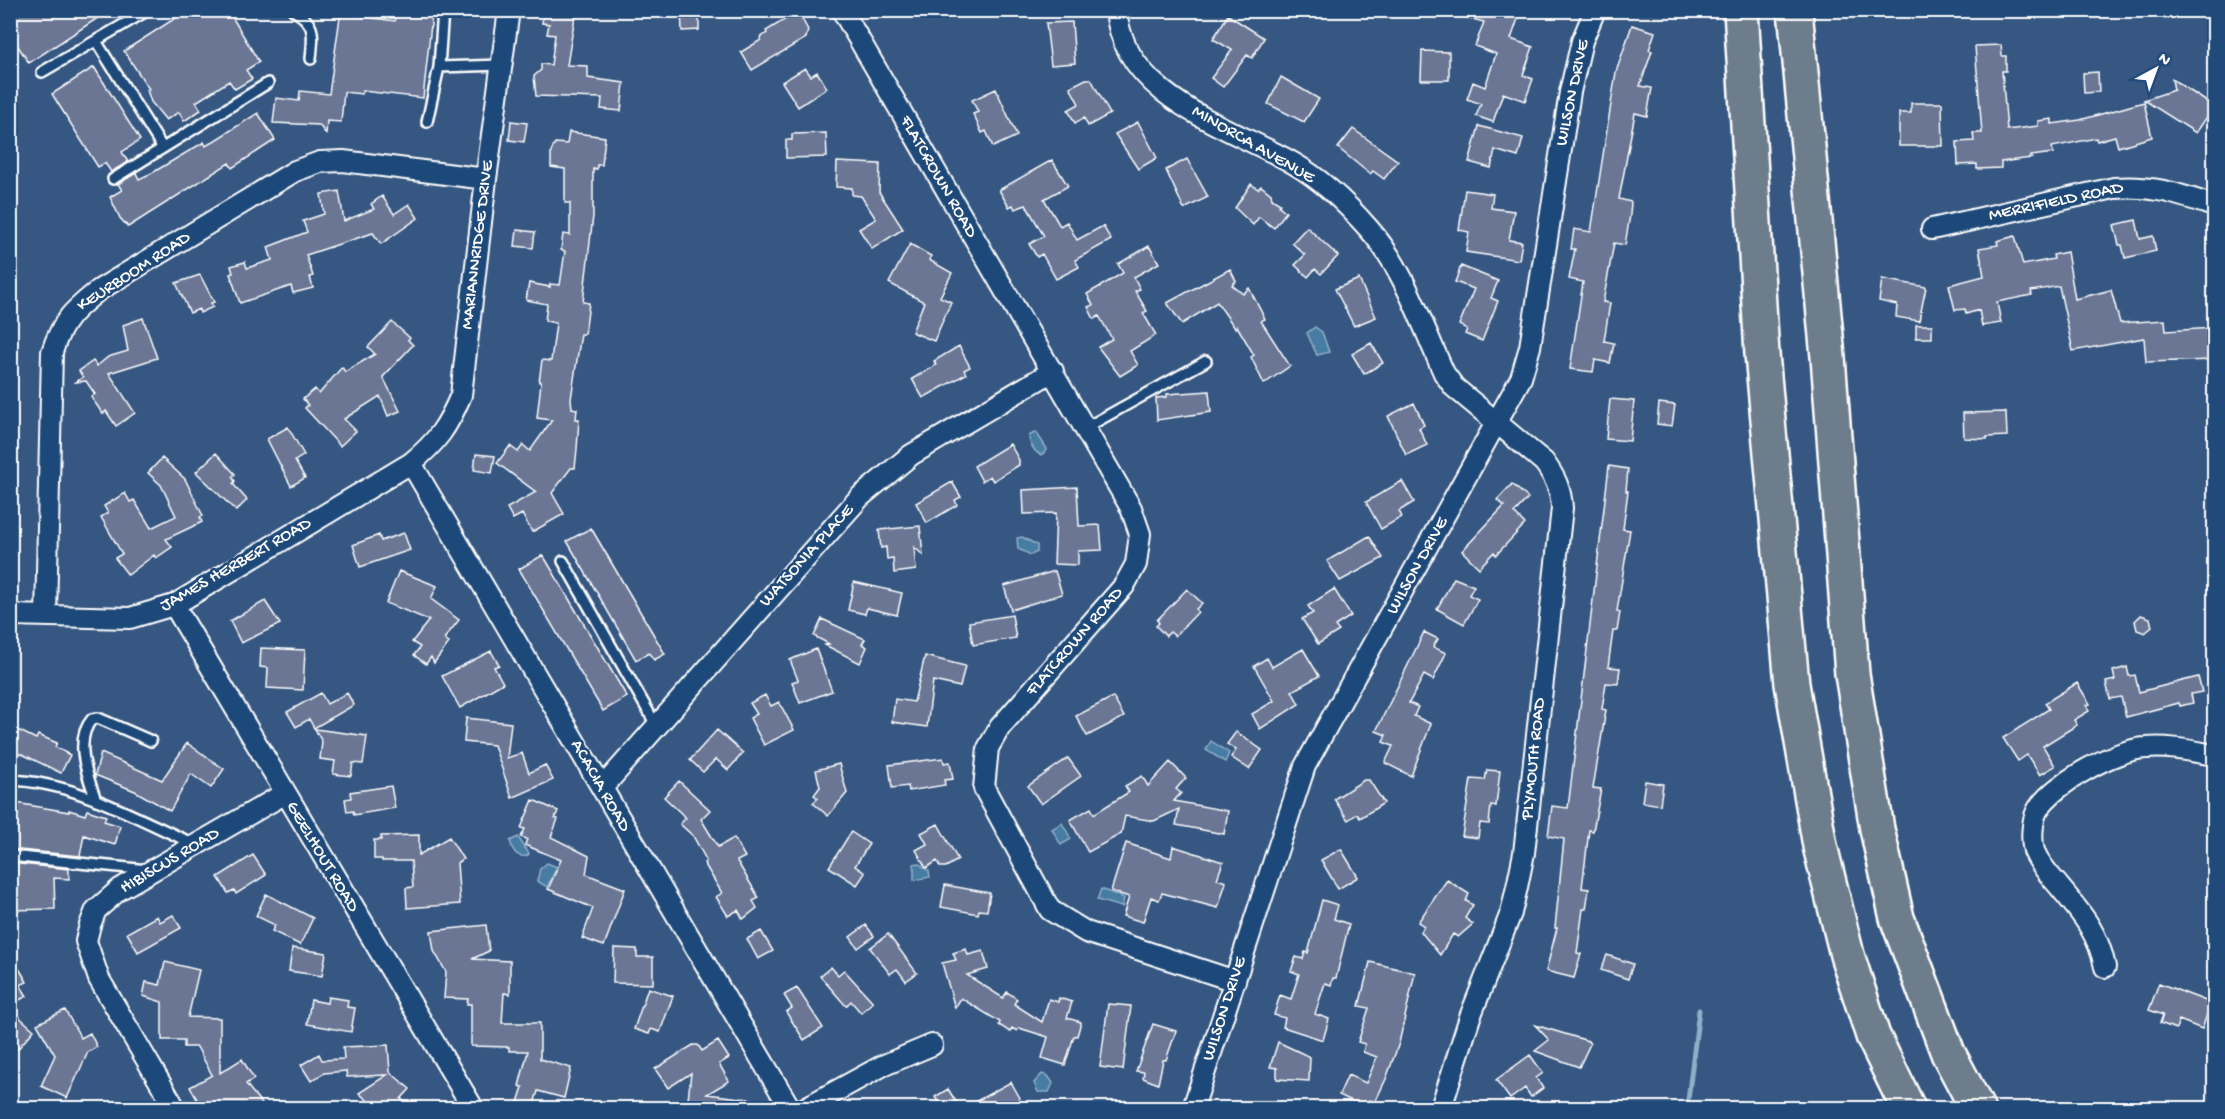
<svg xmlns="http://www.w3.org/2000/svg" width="2225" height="1119" viewBox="0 0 2225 1119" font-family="'Gochi Hand',sans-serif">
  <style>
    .water { fill: #467ca3; stroke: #90b0c8; stroke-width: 1.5 }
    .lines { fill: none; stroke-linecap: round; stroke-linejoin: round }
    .stream { stroke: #90b0c8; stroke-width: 5 }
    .building { fill: #6b7694; stroke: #fff; stroke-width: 1.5 }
    .service-casing { stroke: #fff; stroke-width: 14 }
    .minor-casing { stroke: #fff; stroke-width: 24 }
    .motorway-casing { stroke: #fff; stroke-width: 38 }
    .service { stroke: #1f4a7a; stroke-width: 9 }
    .minor { stroke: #1f4a7a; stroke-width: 20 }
    .motorway { stroke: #6d7d8c; stroke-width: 33 }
    .labels { text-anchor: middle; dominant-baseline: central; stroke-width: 5; stroke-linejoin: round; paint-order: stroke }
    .street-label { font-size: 18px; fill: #fff; stroke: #1f4a7a }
  </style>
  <rect width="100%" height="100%" fill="#365782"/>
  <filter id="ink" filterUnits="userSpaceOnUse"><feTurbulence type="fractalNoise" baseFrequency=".0167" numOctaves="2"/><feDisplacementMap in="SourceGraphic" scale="12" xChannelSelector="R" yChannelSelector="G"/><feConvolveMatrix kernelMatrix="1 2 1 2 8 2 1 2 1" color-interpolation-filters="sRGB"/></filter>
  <g filter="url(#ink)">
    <path class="water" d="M1315,327L1322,332L1329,352L1317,355L1307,333Z
      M1036,432L1047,449L1042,455C1035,454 1029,443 1029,436Z
      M1022,537L1037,545V552L1031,555L1018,549L1017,538Z
      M1211,741L1229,753L1225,762L1206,750Z
      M1062,823L1071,839L1061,845L1052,829Z
      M518,837L529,854L527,856C516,858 513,851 510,841Z
      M547,863L557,867L547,887L537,881L540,869Z
      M918,863L929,871L930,877L914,880V864Z
      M1101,889L1124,898L1122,907L1097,900Z
      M1042,1074L1048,1076L1053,1083L1049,1092H1038L1034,1083Z"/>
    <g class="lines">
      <path class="stream" d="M1687,1108L1699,1010"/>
    </g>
    <path class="building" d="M10,10H110L29,63L10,34Z
      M188,10H228L259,62L246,70L252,79L235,89L229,81L196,102L201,110L184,121L179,112L166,120L151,102L147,90L149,89L124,51Z
      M341,10H360L359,16L395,21L397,11L432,15L423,98L363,91L362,94L344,92L341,122L327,121L326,134L319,125L273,123L276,98L299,101L300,91L329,94Z
      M544,10H576L567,65L588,66V78L624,83L621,111L601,109L602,98L536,96L534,76L541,70V64L551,65L555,35L547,34L549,24L542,23Z
      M681,10H699V30L682,31Z
      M1461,10H1521L1511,39L1533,47L1523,75L1533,79L1525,101L1503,93L1493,122L1476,116L1481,104L1467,99L1473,82L1485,87L1496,54L1475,46L1484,22L1460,16Z
      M1228,15L1264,38L1252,58L1247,55L1223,87L1211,78L1232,50L1213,39Z
      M789,17L802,19L808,30L806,38L752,70L741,52L761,40L760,38L767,33L766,31Z
      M1072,22L1075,63L1051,65L1046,23Z
      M1632,25L1655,32L1649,50L1652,51L1640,86L1652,88L1647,116L1635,113L1619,199L1631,202L1630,215L1625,245L1614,243L1603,302L1610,303L1604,341L1614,343L1610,363L1595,360L1593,372L1570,369L1583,282L1569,279L1575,249H1571L1574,229L1591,232L1616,72Z
      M2001,45L2002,56H2006V71H2002L2007,130L2038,126V121L2052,119V124L2080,120L2144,102L2152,137L2118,147L2115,136L2097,141L2096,138L2052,147L2053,153L2031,156L2032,158L2001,162V168L1977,169V164L1958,165L1957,142L1974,141L1973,133H1982L1975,46Z
      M1422,51L1449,52V80H1421Z
      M94,67L140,140L122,152L128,162L111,172L105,163L98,167L52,94Z
      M805,68L811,76L817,72L827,88L798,107L782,82Z
      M2098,72L2099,92L2084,93L2083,73Z
      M1281,77L1319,99L1304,122L1268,104Z
      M1086,79H1091L1110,114L1088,126L1084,118L1075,123L1068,110L1079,104L1070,87Z
      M2172,79L2210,104L2207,108L2211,111L2196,133L2144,100L2174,90Z
      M996,89L1017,136L993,147L986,131L982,133L973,114L978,112L972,100Z
      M1911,103H1942L1943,146H1899V113H1911Z
      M258,113L275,140L232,168L229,163L128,227L120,218L110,197L122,190L118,184L136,173L139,179L152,173L204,142L206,146Z
      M511,121L527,123L524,142L509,140Z
      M1138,122L1157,158L1138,169L1115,134Z
      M1479,126L1523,138L1518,157L1495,150L1491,168L1469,162Z
      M1353,129L1398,161L1384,179L1373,171L1370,174L1338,148Z
      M569,132L605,137L602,165H597V169H593V216L583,302L589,303L585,334H581L571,399L572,408L577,409L576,419H579L577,449L575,468H571L552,493L564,514L532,532L522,514L513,519L507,508L536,492L497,463L510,446L518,452L523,445L530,451L552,420L537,418L541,382H539L542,360L551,361L556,323L545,321L547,304L526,300L529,283L550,287V284L560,285L565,251L561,250L563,234L570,235V203H565V169L551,167V152L555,143L567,144Z
      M826,133L827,157L786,158V140H792V134Z
      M1187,159L1208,197L1184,209L1166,170Z
      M1052,160L1068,186L1044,199L1060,226L1067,222L1077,240L1103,226L1111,240L1075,260L1079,267L1056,279L1042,254L1037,257L1029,244L1044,236L1026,205L1015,209L1013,205L1009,207L999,190Z
      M837,162L880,164L879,192L903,229L872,249L859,229L876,219L861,196L852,195V188L836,187Z
      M1251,184L1258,189L1261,186L1271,194L1272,199L1280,204L1279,206L1286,212L1274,228L1259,217L1253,225L1235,208Z
      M1465,190L1493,194L1491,208L1514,211L1509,240L1522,242L1519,260L1466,252L1469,232L1459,230Z
      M339,191L344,221L374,209L371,204L382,196L394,214L409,204L418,218L381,244L373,233L306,255L313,276L310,277L313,288L293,293L291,286L240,303L230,274L233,273L231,266L245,262L247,268L272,260L268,247L307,232L303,221L324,214L321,194Z
      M2136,220L2140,239L2153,236L2156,251L2125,258L2122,245H2119L2114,225Z
      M1307,227L1338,256L1321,274L1315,269L1308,277L1295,265L1305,255L1292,243Z
      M517,230L535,232L533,248L515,246Z
      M2015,236L2023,265L2054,259L2053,255L2067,252L2075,299L2111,290L2120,323L2165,320L2166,331L2214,328V360L2146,362L2144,338L2073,351L2059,286L2031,291L2032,295L1997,302L2001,323L1982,326L1979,310L1966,314L1965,309L1955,310L1949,285L1984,276L1979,248L1998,245L1997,241Z
      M910,244L931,256L929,260L952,273L940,297L951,302L934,341L912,332L924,302L889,283Z
      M1149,246L1159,263L1134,277L1140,289L1135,291L1147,311L1143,313L1156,335L1130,351L1138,365L1120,376L1098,347L1112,339L1099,316L1094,319L1088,307L1093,305L1087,294L1123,273L1118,264Z
      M1461,266L1498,281L1491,298L1498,301L1482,341L1465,334L1467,329L1459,325L1474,289L1455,282Z
      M1230,269L1236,281L1232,285L1243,294L1249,288L1265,319L1261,321L1290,366L1264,384L1251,357L1254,355L1237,326L1235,328L1217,302L1182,324L1167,303Z
      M200,275L214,302L211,303L213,307L200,313L199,309L190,313L176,283Z
      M1359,279L1376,317L1354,326L1335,289Z
      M1882,279L1926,287L1919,321L1896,317L1897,305L1879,301Z
      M143,318L157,358L109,373L135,413L116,426L106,411L103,414L91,397L95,394L86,381L76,382L83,377L79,371L93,361L97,366L108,357L128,351L123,325Z
      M392,322L410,338L408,340L413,345L383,377L400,411L388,416L380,396L344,419L356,431L340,446L305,408L308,405L303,399L315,389L319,394L342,367L345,372L375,354L368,347Z
      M1916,325H1932V338H1916Z
      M1371,343L1383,363L1364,374L1352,354Z
      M959,346L970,367L964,370L966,374L923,398L912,379L936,365L934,361Z
      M1209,391L1211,412L1157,420L1156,398L1167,397V394Z
      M1610,399L1634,401L1630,441L1606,439Z
      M1414,403L1424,425L1419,428L1427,445L1406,455L1388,416Z
      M1659,403L1675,405L1672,426L1657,424Z
      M2006,412L2007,436L1987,437V439L1964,438L1963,413Z
      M288,427L304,455L295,461L305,478L291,486L267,439Z
      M1010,444L1019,460V465L993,481L990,476L982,481L974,466Z
      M216,453L235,474L232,477L235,481L233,484L247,500L236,511L196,472Z
      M476,454L495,456L492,473L474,470Z
      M162,458L185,479L203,516L200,517L202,522L166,539L172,547L156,558L154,555L128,575L115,558L122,554L101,517L108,513L104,506L125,493L130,502L134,500L151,528L176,516L161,485L148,473Z
      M1609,466L1628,469L1626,491H1628L1623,529L1630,530L1617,611L1620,612L1617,631H1613L1608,667L1620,668L1618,684L1606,683L1602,709L1606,710L1593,788L1601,789L1593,831L1589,830L1582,888L1589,889L1586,909H1583L1577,953L1581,954L1574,978L1546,971L1557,928H1555L1564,839L1548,836L1552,806L1568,808Z
      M1402,481L1414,502L1399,511L1402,517L1381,529L1366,502Z
      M952,482L961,497L955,500L957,505L927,523L916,503Z
      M1512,484L1528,498L1514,513L1525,524L1496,555L1494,552L1479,568L1462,551L1504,506L1497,500Z
      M1077,487L1079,526L1100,525L1102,550L1078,551V565L1054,564L1056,513L1024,514L1023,490Z
      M920,526L923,555L914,547L916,570L894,573L893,558L887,559L886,547L881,548L879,530Z
      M591,528L665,654L654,660L649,653L636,660L567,541Z
      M404,533L410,550L360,567L353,545L379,535L381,541Z
      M1369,536L1383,558L1340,581L1327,561Z
      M543,555L627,697L603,711L519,569Z
      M399,571L437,586L431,599L459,620L444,639L449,643L434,663L431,657L426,664L414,655L420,647L412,642L429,620L386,603Z
      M1055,571L1062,594L1011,610L1004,586Z
      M1454,578L1474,586L1469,595L1478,599L1464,624L1437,609Z
      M854,582L902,593L897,615L867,608L865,614L848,610Z
      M1187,589L1202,603L1196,609L1198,612L1175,636L1170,632L1166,636L1156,626L1159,623L1157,620Z
      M1334,589L1351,616L1335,626L1339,631L1318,644L1302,619L1313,613L1308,606Z
      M265,601L280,624L241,643L230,621Z
      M1012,615L1016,638L973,645L969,622Z
      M2141,615L2150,618L2152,627L2145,633L2137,630L2135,621Z
      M822,619L865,639L862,644L867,647L860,663L825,645L829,644L814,636Z
      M1424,632L1438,639L1433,647L1446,653L1433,680L1424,675L1409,703L1418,707L1414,716L1431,724L1411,776L1385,763L1393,746L1383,742L1386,735L1376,731Z
      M261,648L305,650L303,690L267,688L268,668L260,667Z
      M816,649L832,691L800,703L792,682L798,680L790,660Z
      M1303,649L1319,676L1292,691L1299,704L1260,729L1252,714L1274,701L1254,666L1267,658L1272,667Z
      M491,651L499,665L494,667L503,683L460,708L442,676Z
      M925,656L965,666L960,687L933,681L927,727L892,722L895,699L914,702Z
      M2127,667L2129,676L2135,675L2139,692L2198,677L2202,692L2191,694L2193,703L2180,706L2179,703L2126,717L2121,697L2110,699L2106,682L2115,680L2113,671Z
      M2077,683L2090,704L2086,705L2089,711L2074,720L2077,725L2043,746L2055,766L2040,775L2027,755L2018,761L2003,738L2049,709L2045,703Z
      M321,693L327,704L347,693L354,705L314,728L309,719L296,727L287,712Z
      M765,695L771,706L779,702L794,730L764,745L750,718L757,714L750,703Z
      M1113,697L1124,717L1087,736L1076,716Z
      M466,718L511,723L507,758L522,753L529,773L545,765L553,780L512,798L494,745L464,742Z
      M315,729L367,736L363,764L353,763L351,776L333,774L335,761L320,759L322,742Z
      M717,730L743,753L728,770L716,759L703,772L690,760Z
      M10,731H20L36,739L38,735L57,743L55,747L70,755L61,773L22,754L10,753Z
      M1236,732L1262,750L1249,769L1231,757L1236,750L1227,744Z
      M187,743L224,769L211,788L191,774L170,811L135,791L95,775L101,753L162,780Z
      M943,758L944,763L950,762L953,779L944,780L945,785L909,791L908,786L892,788L889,765Z
      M1068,758L1081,776L1041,804L1028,786Z
      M1170,762L1186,778L1176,789L1181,793L1174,801L1228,811L1224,834L1176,825L1179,809L1154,821L1125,816L1121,834L1088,852L1070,820L1091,808L1094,814L1129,792L1125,786L1142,776L1148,786Z
      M839,764L847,793L828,816L813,803L818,798L814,795L820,787L816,770Z
      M1487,770L1500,771L1496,806L1491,805L1489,824L1480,823L1478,838L1462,836L1471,779L1485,780Z
      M1364,780H1369L1384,803L1360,818L1357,814L1348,820L1334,799Z
      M679,781L710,810L701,819L718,847L734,838L745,857L737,861L759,898L753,901L757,908L743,919L738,910L728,916L716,897L722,893L704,863L706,861L704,856L693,836L680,824L686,818L664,797Z
      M1645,781L1663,784L1660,805L1642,802Z
      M391,786L395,808L354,815L353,811L347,812L345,799L351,798L350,792Z
      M533,800L558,811L555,818L558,819L551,837L589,856L586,874L625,889L604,946L582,938L593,908L548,889L561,860L525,845L527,839L521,837L525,829L521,828Z
      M10,802L69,812V810L85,815L87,810L106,816L104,821L120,826L115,845L84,835L80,856L10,849Z
      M938,824L958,860L946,867H940L937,861L926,868L916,850L927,844L921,833Z
      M851,832L869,844L855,866L865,873L857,885L829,867Z
      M419,835V855L449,837L463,859L457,863L460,904L407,908L406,888L413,887L411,861H382V859H374V840H381V836Z
      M1126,843L1171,858L1173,846L1223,862L1217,879L1226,882L1218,908L1162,893L1159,900L1151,897L1143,922L1123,916L1129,897L1111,891Z
      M1341,849L1358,877L1338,889L1321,860Z
      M253,855L266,875L236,894L234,890L228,893L218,877Z
      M10,863L69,869V879L54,878L55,909L10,910Z
      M1447,880L1469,894L1466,901L1473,905L1465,918L1473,924L1458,937L1453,934L1440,955L1421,932L1424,926L1418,922Z
      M945,885L990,893L987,911L979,910L978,914L941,907Z
      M266,894L313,918L300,945L272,931L275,925L256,916Z
      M1322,900L1338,905L1334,919L1349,924L1336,978H1333L1331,985L1325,983L1315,1014L1329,1019L1323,1040L1283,1027L1285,1018L1274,1015L1280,995L1291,999L1299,974L1291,971L1296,957L1303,959L1305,952L1308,953Z
      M173,915L181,928L138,952L127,933L157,916L160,922Z
      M486,925L489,951L472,959L510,961V994L504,993L502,1023H540V1059L571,1068L564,1098L538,1091L533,1107L518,1102L523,1087L519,1086L528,1051H509V1047L471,1046V1004H467L468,999L444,998L446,972L434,951L431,931Z
      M866,925L874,936L858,948L850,937Z
      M761,931L773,951L758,959L747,939Z
      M888,934L917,973L906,981L897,969L890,974L870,948Z
      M292,948L326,953L322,976L289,971Z
      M614,948L637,949V957H653V984L613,983Z
      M966,949L968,955L983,951L988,969L967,975L1003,998L1007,992L1017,999L1014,1004L1042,1022L1049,999L1058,1002L1059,998L1072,1002L1067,1018L1081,1022L1077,1036H1074L1065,1065L1042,1058L1048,1037L1019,1028L1017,1031L1012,1028L1010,1032L999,1025L1000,1022L961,998L955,1008L942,963L956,960L953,953Z
      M10,953L27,982L20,985L27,996L10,1005Z
      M1607,955L1633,964L1628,979L1601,970Z
      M165,962L199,970L188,1017L220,1018V1073L242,1059L254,1079L246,1084L265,1108H202L190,1087L212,1075L197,1047H184V1040H162V1002L143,996L146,982L160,985Z
      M1370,962L1415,973L1399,1043L1386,1079L1375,1102L1369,1100L1365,1107L1339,1095L1348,1075L1366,1083L1377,1057L1363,1052L1365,1044L1358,1042L1369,1008L1359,1006Z
      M831,967L838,975L844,970L873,1002L861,1013L851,1001L846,1006L820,976Z
      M2159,983L2211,1003L2202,1029L2179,1020L2176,1029L2160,1023L2163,1015L2149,1010Z
      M648,988L673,996L660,1032L651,1029L649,1034L634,1029Z
      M797,988L823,1028L804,1040L786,1012L792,1008L784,995Z
      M328,997L348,1000L347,1007L355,1008L351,1032L307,1024L311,1000L327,1003Z
      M1108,1004L1131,1006L1123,1070L1100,1067Z
      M10,1009L34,1030L10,1058Z
      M65,1010L81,1038L90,1033L97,1047L88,1052L67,1098L41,1086L55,1055L37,1024Z
      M1153,1024L1176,1031L1166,1060H1163L1158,1084L1143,1078L1144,1072L1136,1071Z
      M1535,1025L1588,1041L1590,1044L1579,1067L1535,1051L1549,1040Z
      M718,1041L729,1058L719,1064L729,1081L707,1094L757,1100L756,1108H687L691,1073L668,1088L655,1069L693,1045H698L702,1051Z
      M1278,1042L1310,1057L1309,1081L1277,1079V1068L1270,1067Z
      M388,1045L390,1072L410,1089L401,1099L411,1108H376L359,1093L387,1075L347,1077L346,1071L324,1073L311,1081L301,1065L319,1054L322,1060L344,1059L343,1047Z
      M1530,1055L1543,1073L1536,1078L1543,1088L1531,1097L1525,1088L1510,1099L1496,1080Z
      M1011,1082L1020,1098L1014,1102L1017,1108H964Z
      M948,1089L960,1108H942L935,1097Z"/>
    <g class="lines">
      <defs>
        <path id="service" d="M293,10C317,24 313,34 311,59
          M443,10L439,67L502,65
          M96,41L162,147
          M42,72L145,12
          M427,122L439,67
          M113,179L268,83
          M1085,428L1206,361
          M563,561L656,725
          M10,780C75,782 136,818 194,844
          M96,800C88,777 73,741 92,719L98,718L151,741
          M10,856L148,870"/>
        <path id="minor" d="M842,10L1131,508L1140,534L1136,564L1124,586L1000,727L988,748L984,788L1050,910L1086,932L1235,981
          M1116,10C1124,98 1228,126 1293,163C1321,179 1348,205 1369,229C1404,268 1422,325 1444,373L1454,387L1544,462C1555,477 1561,489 1562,508L1524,853L1517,887L1511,913L1470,1017L1441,1108
          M1932,229L2114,188C2154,185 2178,194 2214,206
          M411,463L790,1108
          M174,605L473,1108
          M10,615L130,618L174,605L411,463C437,442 448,426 461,395L486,179L509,10
          M46,616L52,352C62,320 74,310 99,290L295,171L320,162L343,161L486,179
          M602,788L860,497L911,455L1053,371
          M2105,967C2098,931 2080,912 2058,885C2049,875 2039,863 2034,851C2031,840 2032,821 2037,811C2052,784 2116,749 2146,748C2169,746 2192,751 2214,755
          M175,1108L99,979L86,941L90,925L96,910L120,889L284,794
          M805,1108L882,1066L932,1045
          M1193,1108L1305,766L1521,378L1530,347L1570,92L1582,41L1595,10"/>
        <path id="motorway" d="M1741,10L1762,354L1792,684L1820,846L1847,955L1873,1036L1908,1108
          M1795,10L1828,357L1852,674L1877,829L1897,918L1948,1053L1977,1108"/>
      </defs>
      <use href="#service" class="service-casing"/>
      <use href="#minor" class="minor-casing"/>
      <use href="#motorway" class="motorway-casing"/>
      <use href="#service" class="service"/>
      <use href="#minor" class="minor"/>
      <use href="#motorway" class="motorway"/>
    </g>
  </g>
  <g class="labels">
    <g class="street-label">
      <text transform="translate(1573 93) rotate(-78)">WILSON DRIVE</text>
      <text transform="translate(1253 145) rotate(30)">MINORCA AVENUE</text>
      <text transform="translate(938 177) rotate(60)">FLATCROWN ROAD</text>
      <text transform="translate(2056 202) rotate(-12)">MERRIFIELD ROAD</text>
      <text transform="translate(478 245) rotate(-83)">MARIANNRIDGE DRIVE</text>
      <text transform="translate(134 272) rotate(-33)">KEURBOOM ROAD</text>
      <text transform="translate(807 556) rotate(-48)">WATSONIA PLACE</text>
      <text transform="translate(236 565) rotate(-30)">JAMES HERBERT ROAD</text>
      <text transform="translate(1418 566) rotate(-61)">WILSON DRIVE</text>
      <text transform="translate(1075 642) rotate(-49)">FLATCROWN ROAD</text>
      <text transform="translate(1534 759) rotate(-84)">PLYMOUTH ROAD</text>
      <text transform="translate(600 786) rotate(60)">ACACIA ROAD</text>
      <text transform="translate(322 857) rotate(59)">GEELHOUT ROAD</text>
      <text transform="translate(170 861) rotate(-31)">HIBISCUS ROAD</text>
      <text transform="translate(1225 1009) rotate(-72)">WILSON DRIVE</text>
    </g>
  </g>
  <rect width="2225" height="1119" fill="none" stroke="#1f4a7a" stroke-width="36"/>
  <rect x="18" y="18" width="2189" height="1083" fill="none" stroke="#fff" stroke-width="2" filter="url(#ink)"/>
  <g transform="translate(2156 69) rotate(41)" stroke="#1f4a7a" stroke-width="4.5" paint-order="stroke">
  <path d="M0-4.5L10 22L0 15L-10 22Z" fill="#ffffff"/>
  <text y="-9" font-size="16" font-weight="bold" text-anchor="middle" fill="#ffffff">N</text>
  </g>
</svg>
